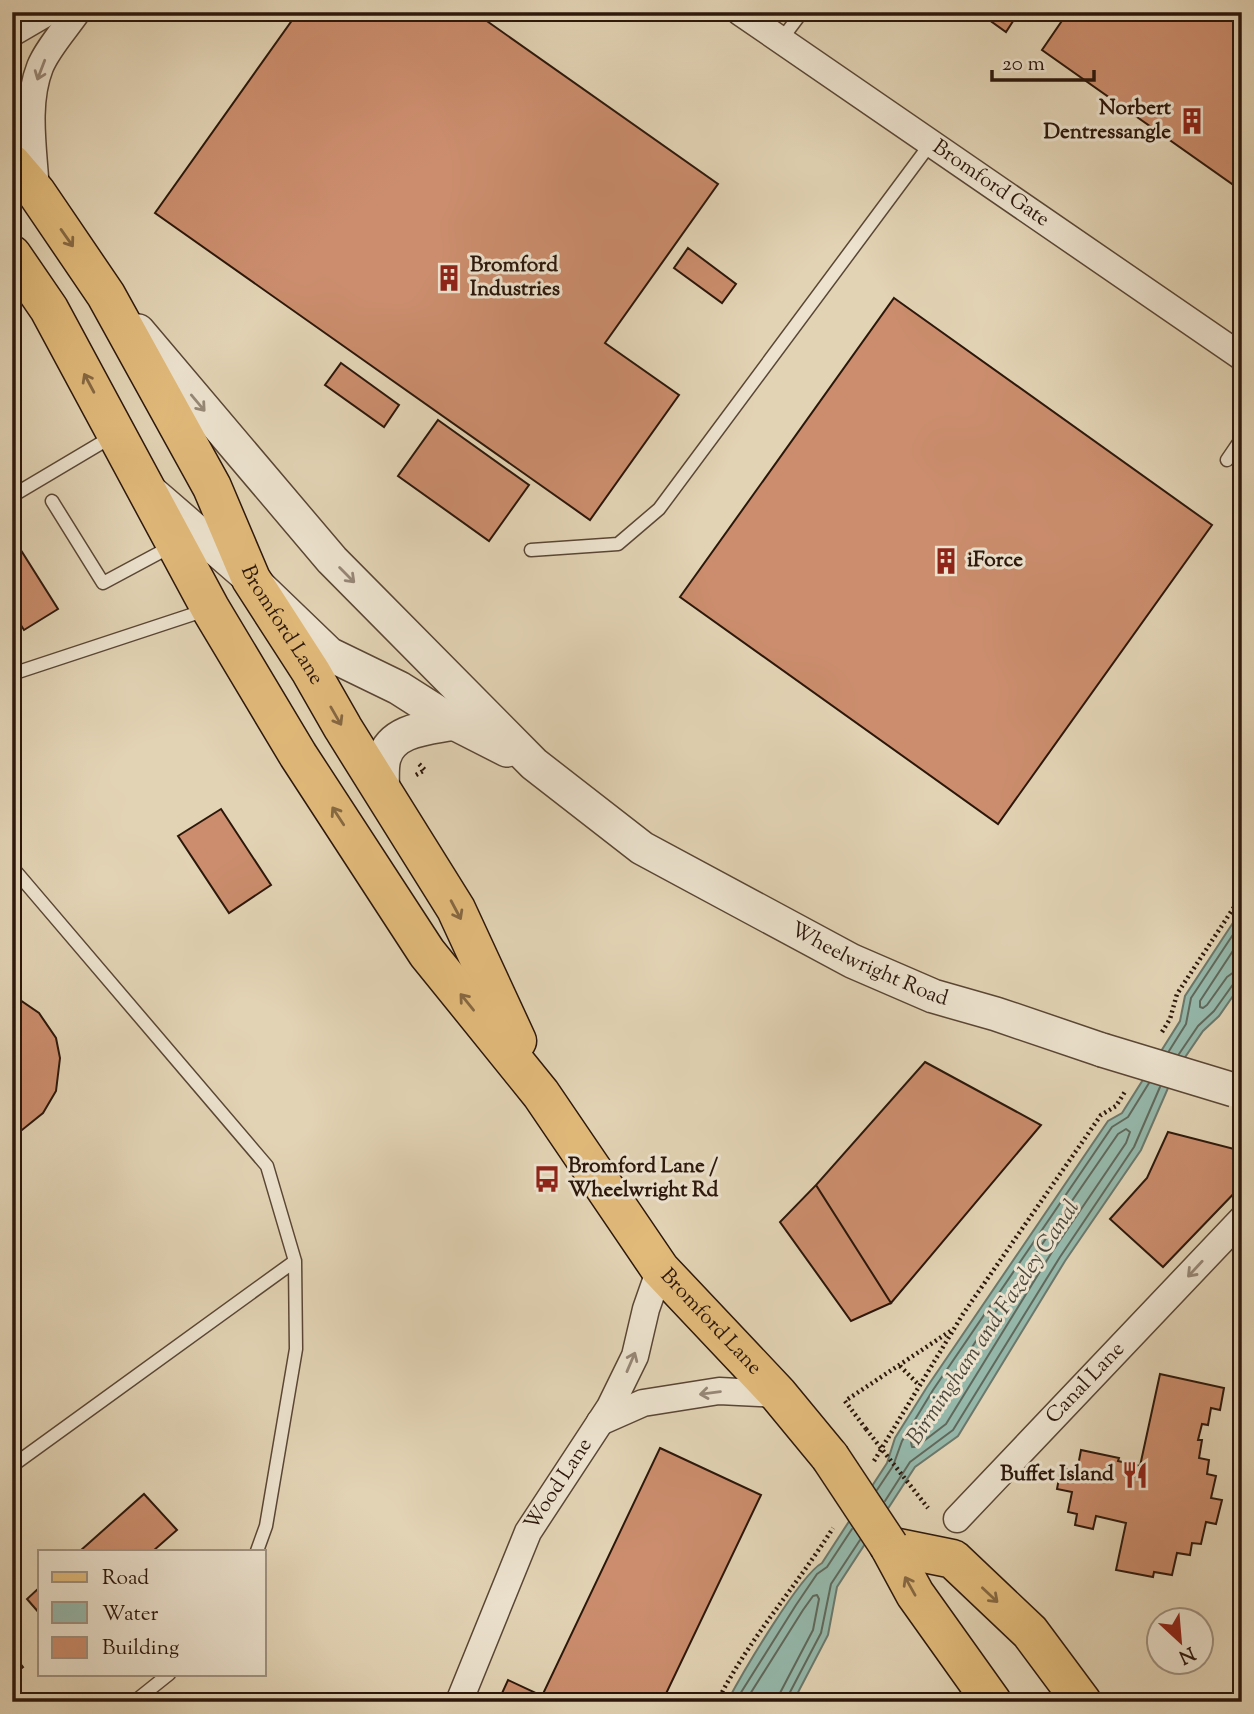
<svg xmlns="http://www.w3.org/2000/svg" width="1254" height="1714" viewBox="0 0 1254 1714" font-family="'Sorts Mill Goudy',serif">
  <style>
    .water { fill: #95b8ab; stroke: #6b786b; stroke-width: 2 }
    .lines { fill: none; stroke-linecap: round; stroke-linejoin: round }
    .shore { stroke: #60685b; stroke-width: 2 }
    .building { fill: #cb8d6d; stroke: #2c170b; stroke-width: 2 }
    .service-casing { stroke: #5a4635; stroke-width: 15 }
    .minor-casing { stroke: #5a4635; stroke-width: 29 }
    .tertiary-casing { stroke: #5a4635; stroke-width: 36 }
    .primary-casing { stroke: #2c170b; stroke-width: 41 }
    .path { stroke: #2c170b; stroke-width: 4.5; stroke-dasharray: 2 3.5; stroke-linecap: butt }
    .service { stroke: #ece2ce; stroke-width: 12 }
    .minor { stroke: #ece2ce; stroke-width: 26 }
    .tertiary { stroke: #ece2ce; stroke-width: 33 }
    .primary { stroke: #e1ba7a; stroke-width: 38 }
    .tertiary-bridge-casing { stroke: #5a4635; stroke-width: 36; stroke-linecap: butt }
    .primary-bridge-casing { stroke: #2c170b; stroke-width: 41; stroke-linecap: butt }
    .path-bridge { stroke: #2c170b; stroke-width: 4.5; stroke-dasharray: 2 3.5; stroke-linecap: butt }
    .tertiary-bridge { stroke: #ece2ce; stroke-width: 33 }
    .primary-bridge { stroke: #e1ba7a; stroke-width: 38 }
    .oneway { stroke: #968776 }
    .oneway2 { stroke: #866842 }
    .labels { text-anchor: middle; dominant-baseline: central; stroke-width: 6; stroke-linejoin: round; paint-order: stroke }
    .poi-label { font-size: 21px; font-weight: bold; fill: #2c170b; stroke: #ece2ce; text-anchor: start }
    .street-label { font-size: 21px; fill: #2c170b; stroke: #ece2ce }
    .water-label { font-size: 23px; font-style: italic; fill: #4c473b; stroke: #ece2ce }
  </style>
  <rect width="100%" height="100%" fill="#e2d3b4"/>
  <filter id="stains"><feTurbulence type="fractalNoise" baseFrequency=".00286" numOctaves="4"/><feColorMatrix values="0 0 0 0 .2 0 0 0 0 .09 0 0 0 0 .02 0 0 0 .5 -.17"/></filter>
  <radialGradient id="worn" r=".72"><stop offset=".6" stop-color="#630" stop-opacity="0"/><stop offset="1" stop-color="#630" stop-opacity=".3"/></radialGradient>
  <path class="water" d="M1242,909V983L1219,1016L1203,1031L1175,1072L1141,1150L1065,1261L958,1436L915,1467L837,1587L828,1635L793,1702H727C742,1674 799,1576 822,1563L887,1463L895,1438L927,1387L1108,1121L1122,1113L1180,1021L1185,996Z"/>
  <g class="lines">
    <path class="shore" d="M1242,937L1200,1001V1007L1203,1008L1207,1005L1227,977L1234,972L1242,971
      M1169,1051L1186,1024L1191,998L1242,921
      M1179,1054L1198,1026L1214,1011L1234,983L1242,980
      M1126,1129L1130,1132L1126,1143L1052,1252L946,1424L916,1447H912L911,1442L985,1327L1118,1134Z
      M877,1490L893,1466L902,1441L933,1390L1112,1127L1128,1117L1149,1083
      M885,1501L910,1462L953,1430L1060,1257L1134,1147L1160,1087
      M735,1702L796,1605L817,1574L827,1567L852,1529
      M745,1702L803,1610L813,1596L817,1595L819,1599L813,1630L780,1693L778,1702
      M787,1702L788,1696L821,1633L831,1584L860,1540"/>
  </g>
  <path class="building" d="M298,12H474L718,184L605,343L679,395L590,520L155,213Z
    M978,12H1019L1006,32Z
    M1068,12H1242V191L1042,50Z
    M688,248L736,284L722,303L674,268Z
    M894,298L1212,525L998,824L680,597Z
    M341,363L399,405L384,427L325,385Z
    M438,420L529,485L489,541L398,476Z
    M12,536L58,609L24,630L12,611Z
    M221,809L271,885L229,913L178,836Z
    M12,997L17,998L39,1013L56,1038L60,1058L56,1091L43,1113L22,1130L12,1134Z
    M925,1062L1041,1125L891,1303L816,1185Z
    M1168,1132L1242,1151V1185L1163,1267L1110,1219L1147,1178Z
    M816,1185L891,1303L851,1321L780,1222Z
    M1160,1374L1224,1388L1220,1410L1211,1408L1208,1425L1202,1424L1198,1440H1202L1199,1458L1209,1460L1207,1474L1216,1476L1211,1498L1222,1500L1216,1524L1206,1522L1201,1544L1192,1543L1190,1555L1177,1553L1172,1575L1154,1572L1153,1577L1116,1570L1126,1523L1096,1516L1093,1529L1075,1525L1077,1514L1068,1512L1072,1492L1057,1489L1061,1468L1077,1471L1081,1450L1119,1458L1118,1461L1140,1466Z
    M660,1448L761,1495L662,1702H498L508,1680L542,1696Z
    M144,1494L177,1530L153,1551H80Z
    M40,1587V1614L27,1599Z
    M12,1653L23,1667L12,1676Z"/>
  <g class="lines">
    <defs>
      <path id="service" d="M781,40L802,12
        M1227,460L1242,438
        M12,496L113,436
        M52,501L103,583L172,546
        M531,550L618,544L659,509L931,143
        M12,674L206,610
        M12,867L267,1166L295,1261L296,1349L266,1526L257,1551
        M12,1466L295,1261
        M134,1702L169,1674"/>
      <g id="minor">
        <path id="s1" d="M740,12L1242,357"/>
        <path d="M12,33L48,12"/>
        <path d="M36,192C34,152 25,105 40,67C47,49 66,28 77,12"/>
        <path d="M600,1422L643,1403L719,1391L778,1394"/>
        <path id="s2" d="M957,1519L1242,1219"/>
        <path id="s3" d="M459,1702L528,1532L610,1407L635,1356L646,1309L660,1269"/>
      </g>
      <g id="tertiary">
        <path id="s4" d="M138,331L332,560L534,764L642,848L852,961L933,996L996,1014L1102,1050"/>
        <path d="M154,495L251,579L329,654L399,688L454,723L507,750"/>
        <path d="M382,791C383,781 381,768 384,758C392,729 429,728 454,723"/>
      </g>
      <g id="primary">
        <path id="s5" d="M12,164L36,192L106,295L212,487L251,579L311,672L343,728L456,909L517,1041"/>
        <path id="s6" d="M12,255L49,309L210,608L298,755L427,953L541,1094L660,1269L778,1394L830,1457"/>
        <path d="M889,1546L953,1559L1030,1632L1082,1702"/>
        <path d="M889,1546L915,1594L992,1702"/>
      </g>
    </defs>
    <use href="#service" class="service-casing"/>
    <use href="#minor" class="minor-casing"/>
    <use href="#tertiary" class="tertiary-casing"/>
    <use href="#primary" class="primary-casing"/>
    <path class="path" d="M416,775L425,770L418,763
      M1162,1032L1170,1019L1177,994L1242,895
      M900,1366L919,1385
      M866,1429L845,1401L952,1330
      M874,1461L963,1314L1101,1115L1116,1106L1126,1090
      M717,1702C748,1640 796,1587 833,1528"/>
    <use href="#service" class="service"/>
    <use href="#minor" class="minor"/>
    <use href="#tertiary" class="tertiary"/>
    <use href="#primary" class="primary"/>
    <defs>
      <path id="tertiary-bridge" d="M1102,1050L1234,1090"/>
      <path id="primary-bridge" d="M830,1457L889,1546"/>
    </defs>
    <use href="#tertiary-bridge" class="tertiary-bridge-casing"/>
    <use href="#primary-bridge" class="primary-bridge-casing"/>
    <path class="path-bridge" d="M866,1429L928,1508"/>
    <use href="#tertiary-bridge" class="tertiary-bridge"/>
    <use href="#primary-bridge" class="primary-bridge"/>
  </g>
  <defs><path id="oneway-shaft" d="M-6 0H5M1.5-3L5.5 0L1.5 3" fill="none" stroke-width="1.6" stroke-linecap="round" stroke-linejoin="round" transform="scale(1.75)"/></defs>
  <g class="oneway">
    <use href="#oneway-shaft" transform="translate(41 70) rotate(111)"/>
    <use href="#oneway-shaft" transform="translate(198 403) rotate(50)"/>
    <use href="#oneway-shaft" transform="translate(347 575) rotate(45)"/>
    <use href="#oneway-shaft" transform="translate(1195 1269) rotate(133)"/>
    <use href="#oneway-shaft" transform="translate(631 1362) rotate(-67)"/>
    <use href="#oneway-shaft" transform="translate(710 1393) rotate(173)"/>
  </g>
  <g class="oneway2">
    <use href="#oneway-shaft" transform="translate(67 238) rotate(55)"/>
    <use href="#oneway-shaft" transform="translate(89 383) rotate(-118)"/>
    <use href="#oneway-shaft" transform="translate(336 716) rotate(60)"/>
    <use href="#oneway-shaft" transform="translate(338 816) rotate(-123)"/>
    <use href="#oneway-shaft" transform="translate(456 910) rotate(62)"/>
    <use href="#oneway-shaft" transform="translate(467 1002) rotate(-129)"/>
    <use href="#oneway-shaft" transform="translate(910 1586) rotate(-119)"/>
    <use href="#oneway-shaft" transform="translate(990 1595) rotate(43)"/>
  </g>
  <defs>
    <symbol id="building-bare" viewBox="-9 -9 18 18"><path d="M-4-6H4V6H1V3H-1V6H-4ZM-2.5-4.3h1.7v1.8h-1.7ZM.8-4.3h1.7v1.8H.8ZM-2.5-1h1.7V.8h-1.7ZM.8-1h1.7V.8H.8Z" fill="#8f2418" stroke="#ece2ce" stroke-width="2.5" paint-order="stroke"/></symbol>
    <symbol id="bus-bare" viewBox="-9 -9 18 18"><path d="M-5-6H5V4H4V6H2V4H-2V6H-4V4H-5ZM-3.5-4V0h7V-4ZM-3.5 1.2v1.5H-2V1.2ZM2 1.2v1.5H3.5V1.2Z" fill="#8f2418" stroke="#ece2ce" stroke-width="2.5" paint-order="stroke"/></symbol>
    <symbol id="restaurant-bare" viewBox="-9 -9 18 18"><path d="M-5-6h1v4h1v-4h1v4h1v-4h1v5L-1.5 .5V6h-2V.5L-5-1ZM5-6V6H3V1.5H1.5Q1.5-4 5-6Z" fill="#8f2418" stroke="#ece2ce" stroke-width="2.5" paint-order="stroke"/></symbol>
  </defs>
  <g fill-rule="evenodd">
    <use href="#building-bare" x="1173" y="102" width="38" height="38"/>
    <use href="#building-bare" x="430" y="259" width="38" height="38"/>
    <use href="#building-bare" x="927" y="542" width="38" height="38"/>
    <use href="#bus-bare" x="528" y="1160" width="38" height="38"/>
    <use href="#restaurant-bare" x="1116" y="1456" width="38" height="38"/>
  </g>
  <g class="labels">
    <g class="poi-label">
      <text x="1171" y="109" text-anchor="end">Norbert<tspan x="1171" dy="24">Dentressangle</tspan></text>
      <text x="470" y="266">Bromford<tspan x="470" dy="24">Industries</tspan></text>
      <text x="967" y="561">iForce</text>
      <text x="568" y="1167">Bromford Lane /<tspan x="568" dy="24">Wheelwright Rd</tspan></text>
      <text x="1114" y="1475" text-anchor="end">Buffet Island</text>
    </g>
    <g class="street-label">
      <text stroke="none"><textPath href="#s1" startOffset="304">Bromford Gate</textPath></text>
      <text stroke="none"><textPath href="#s5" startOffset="536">Bromford Lane</textPath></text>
      <text stroke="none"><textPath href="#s4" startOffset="980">Wheelwright Road</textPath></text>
      <text stroke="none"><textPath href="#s6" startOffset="1279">Bromford Lane</textPath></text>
      <text stroke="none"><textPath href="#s2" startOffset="187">Canal Lane</textPath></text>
      <text stroke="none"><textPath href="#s3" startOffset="240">Wood Lane</textPath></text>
    </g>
    <g class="water-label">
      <text transform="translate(994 1323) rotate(-56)">Birmingham and Fazeley Canal</text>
    </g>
  </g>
  <rect width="1254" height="1714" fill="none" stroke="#e2d3b4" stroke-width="42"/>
  <rect x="14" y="14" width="1226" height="1686" fill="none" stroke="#2c170b" stroke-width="3.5"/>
  <rect x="21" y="21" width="1212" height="1672" fill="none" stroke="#2c170b" stroke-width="2"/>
  <rect x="38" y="1550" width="228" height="126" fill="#ece2ce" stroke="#9f9180" stroke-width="2"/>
  <rect x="52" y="1572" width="35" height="10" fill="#e1ba7a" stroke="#9f9180" stroke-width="2"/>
  <text x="102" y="1584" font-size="21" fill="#2c170b">Road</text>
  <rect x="52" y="1602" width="35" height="21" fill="#95b8ab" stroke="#9f9180" stroke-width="2"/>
  <text x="102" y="1620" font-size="21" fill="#2c170b">Water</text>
  <rect x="52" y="1637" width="35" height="21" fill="#cb8d6d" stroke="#9f9180" stroke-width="2"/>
  <text x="102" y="1654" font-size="21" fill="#2c170b">Building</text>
  <g transform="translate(1180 1641) rotate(154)"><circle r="33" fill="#ece2ce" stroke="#9f9180" stroke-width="2"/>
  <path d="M0-5L12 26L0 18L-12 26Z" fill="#8f2418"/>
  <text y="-10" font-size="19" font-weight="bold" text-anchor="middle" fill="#2c170b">N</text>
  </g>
  <path d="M992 70v10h102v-10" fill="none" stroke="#2c170b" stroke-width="3.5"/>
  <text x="1002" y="70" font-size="21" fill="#2c170b" stroke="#ece2ce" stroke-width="5" paint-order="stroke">20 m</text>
  <rect width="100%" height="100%" filter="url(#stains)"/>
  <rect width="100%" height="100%" fill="url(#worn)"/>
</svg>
